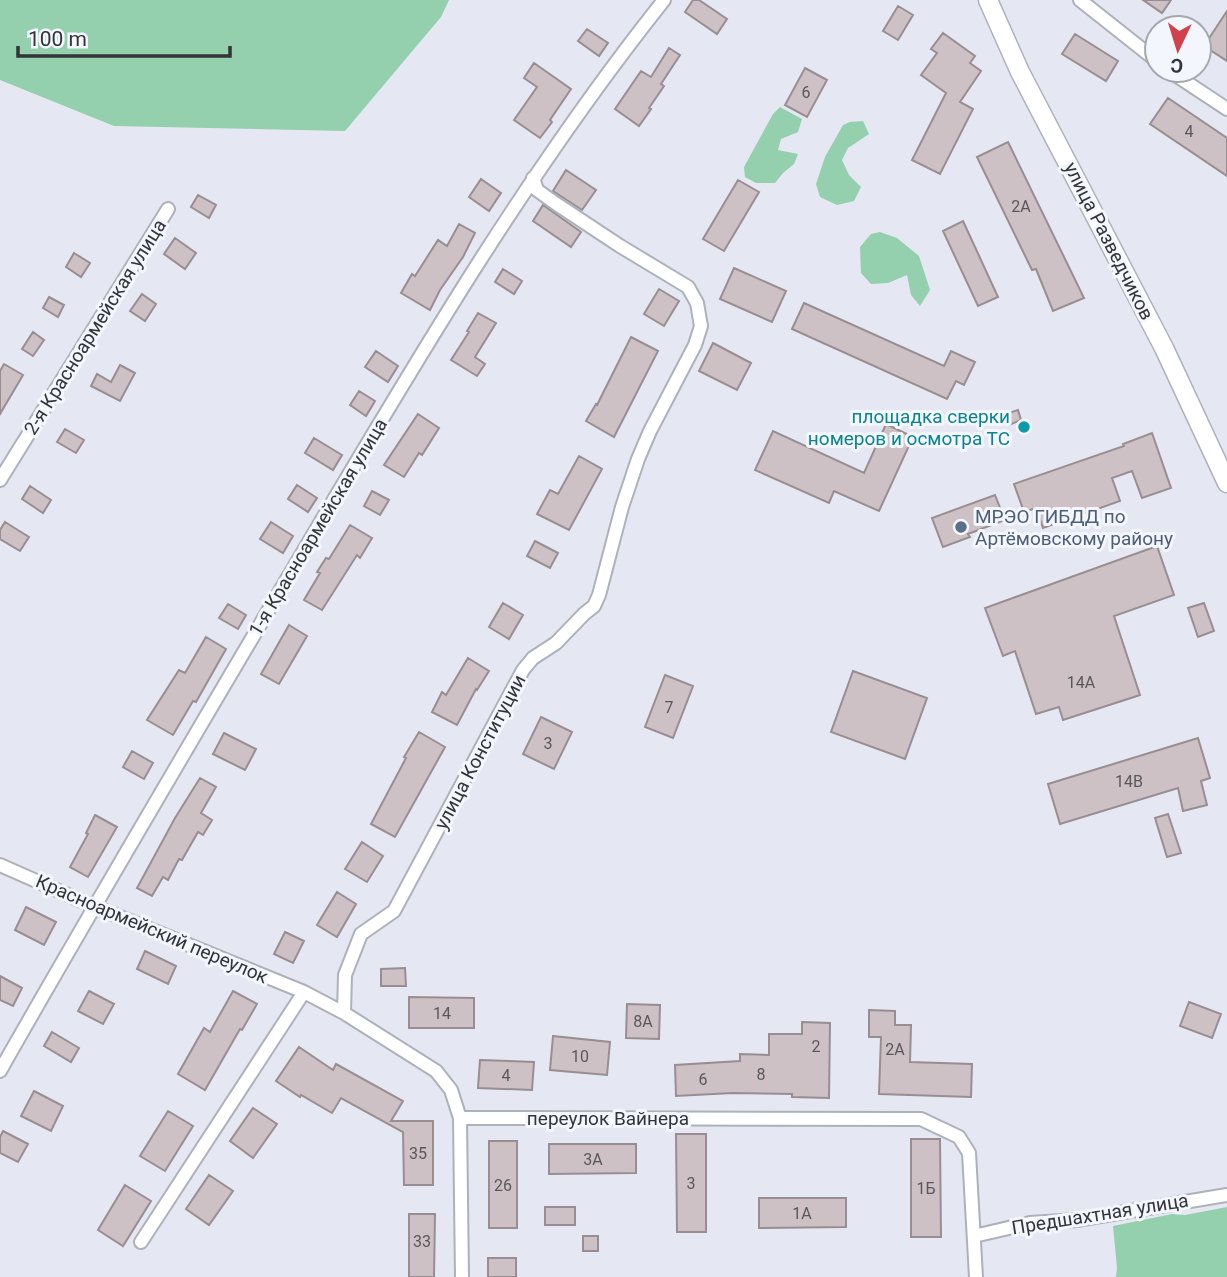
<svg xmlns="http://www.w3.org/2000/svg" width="1227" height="1277" viewBox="0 0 1227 1277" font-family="Roboto,sans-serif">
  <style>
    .green { fill: #94cfae }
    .building { fill: #cdc1c5; stroke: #988e91; stroke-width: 2 }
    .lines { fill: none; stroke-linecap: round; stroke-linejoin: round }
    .street-casing { stroke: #aeb1ba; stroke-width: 16 }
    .secondary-casing { stroke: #aeb1ba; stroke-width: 21 }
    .street { stroke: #fff; stroke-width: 12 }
    .secondary { stroke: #fff; stroke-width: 18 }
    .culture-dot { fill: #0f9aa8; stroke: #f3f6fd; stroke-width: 2.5 }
    .service-dot { fill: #5c6f8a; stroke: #f3f6fd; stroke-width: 2.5 }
    .labels { text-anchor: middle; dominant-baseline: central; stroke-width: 6; stroke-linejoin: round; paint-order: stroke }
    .number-label { font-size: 16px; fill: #5a575b }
    .street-label { font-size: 19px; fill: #333438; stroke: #f3f6fd }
    .culture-label { font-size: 19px; fill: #0d838f; stroke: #f3f6fd; text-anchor: end }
    .service-label { font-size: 19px; fill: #4e5e75; stroke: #f3f6fd; text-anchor: start }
  </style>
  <rect width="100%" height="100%" fill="#e5e8f2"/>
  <path class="green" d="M0,0H449L441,17L345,131L114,126L0,80Z
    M780,107L802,119L798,132L781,139L778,150L798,154L794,164L783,173L775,183H756L745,177L744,167L773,114Z
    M863,121L869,134L848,148L842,160L849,175L861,187L854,201L837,205L820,197L816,184L825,157L843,125L850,122Z
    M880,232L897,238L919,256L930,290L920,306L911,295L907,275L888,283L871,284L861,273L860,247L871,234Z
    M1227,1207V1277H1116L1117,1268L1113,1226L1172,1214L1185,1215Z"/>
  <path class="building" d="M693,0H699L727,19L717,34L685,12Z
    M1143,0H1171L1162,13Z
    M898,6L913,15L898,40L883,31Z
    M1227,11V61L1204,46Z
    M587,29L608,43L599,56L578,41Z
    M943,33L975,56L970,63L981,71L960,102L973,109L940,174L912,160L946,93L921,75L937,53L931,49Z
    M1075,34L1118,61L1106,81L1062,54Z
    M669,48L680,55L661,84L664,86L649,108L651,109L639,126L615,109L641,71L651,77Z
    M534,63L571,89L550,120L552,122L540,138L514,120L537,87L524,78Z
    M805,68L827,80L807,117L785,105Z
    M1168,98L1227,138V176L1150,124Z
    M1008,142L1084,298L1053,311L1036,269L1032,270L977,157Z
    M566,170L596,190L582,210L553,191Z
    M481,179L501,193L489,211L469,197Z
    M738,180L759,192L724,251L703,239Z
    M198,195L216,205L209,218L191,207Z
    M543,205L581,232L571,247L533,221Z
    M963,221L998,297L978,306L943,231Z
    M459,224L475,233L463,257L440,290L430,310L401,293L412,274L415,276L438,240L447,246Z
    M175,238L196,253L185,269L164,254Z
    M74,253L90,263L81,277L66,267Z
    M734,268L786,291L772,322L720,299Z
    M503,269L522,281L514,294L495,282Z
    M659,289L679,301L664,326L644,314Z
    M142,294L156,304L145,321L130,311Z
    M49,297L64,305L58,317L43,308Z
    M804,303L944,366L951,351L975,362L964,385L956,381L947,399L792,329Z
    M478,313L496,323L475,357L485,364L477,376L451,360L469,332L467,331Z
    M33,332L44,340L33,356L22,349Z
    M631,337L658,351L614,437L586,421L596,404L597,405Z
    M713,343L751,363L737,390L699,371Z
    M376,351L398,366L388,382L365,367Z
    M4,364L23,375L0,414V371Z
    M120,365L135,373L120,401L91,386L97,374L111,382Z
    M359,391L375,401L366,416L350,405Z
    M1018,410L1021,420L1009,425L1006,414Z
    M418,414L439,428L422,455L419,453L404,477L384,465Z
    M886,424L913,437L879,511L834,491L829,503L755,470L773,431L864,473Z
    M65,429L84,440L76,453L57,442Z
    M1152,433L1171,488L1142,498L1132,471L1112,478L1120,501L1043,528L1036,508L1024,512L1014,484L1124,446L1123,444Z
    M314,438L342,455L333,470L305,453Z
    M579,456L602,469L569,530L537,514L550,490L558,494Z
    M297,485L317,498L308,512L288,499Z
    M30,486L51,500L43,513L22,499Z
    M372,491L389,500L380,515L364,506Z
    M995,495L1005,520L968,534L970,537L943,547L932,518Z
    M5,522L29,537L20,551L0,539V530Z
    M271,522L293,536L283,553L260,539Z
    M350,525L372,538L360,558L357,555L322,610L304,600L320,573L317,572L326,558L329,559Z
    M535,541L558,553L550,568L527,556Z
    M1157,546L1174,595L1114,616L1140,695L1063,720L1059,707L1036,714L1015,651L1003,656L985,608Z
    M503,603L523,615L509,639L489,627Z
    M1204,603L1214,631L1198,637L1188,608Z
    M228,604L246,615L238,629L219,618Z
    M289,625L307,636L279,684L261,674Z
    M206,637L226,649L196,702L193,701L173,735L147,720L179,670L185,673Z
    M468,658L489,671L477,690L476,689L457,725L432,712L442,692L446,695Z
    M853,671L927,698L905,759L831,732Z
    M665,675L693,686L673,738L645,727Z
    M541,717L572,732L554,769L523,754Z
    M419,732L445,747L395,837L371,824L406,758L404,757Z
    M224,733L256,749L245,770L213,754Z
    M1198,738L1210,778L1201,781L1207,805L1183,811L1178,788L1060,824L1048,784Z
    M132,751L153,763L144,779L123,767Z
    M200,778L216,787L201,813L212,820L203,835L198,832L182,860L179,859L168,880L163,877L152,896L137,888L175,818Z
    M1168,814L1181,853L1167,857L1155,818Z
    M95,815L117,827L88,877L70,867L88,834L86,833Z
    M362,842L383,856L367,882L345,869Z
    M337,892L356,904L337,937L317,925Z
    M26,907L56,922L44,945L15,930Z
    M285,932L304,941L293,963L274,954Z
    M145,951L176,966L168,984L137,969Z
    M405,968L406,986H381V969Z
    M0,976L22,988L13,1006L0,1000Z
    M89,991L114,1004L103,1024L78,1011Z
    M233,991L257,1004L242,1030L240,1029L205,1090L178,1074L204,1028L210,1032Z
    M409,997L474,998V1028H409Z
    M1189,1002L1221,1014L1212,1038L1180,1026Z
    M627,1004L660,1005L659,1039L626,1038Z
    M869,1010L895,1011V1025H911L910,1062L972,1064L971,1097L879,1094L881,1037H869Z
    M802,1022L830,1023L829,1098L792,1097V1094L733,1093L676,1096L675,1065L740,1061V1054L769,1055V1034H802Z
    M52,1032L79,1048L71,1062L44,1046Z
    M553,1036L610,1042L607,1075L550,1070Z
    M299,1047L333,1070L336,1064L403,1101L391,1121H433V1185H404L403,1132L341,1098L332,1113L301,1095L300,1097L276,1081Z
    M480,1060L534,1062L532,1090L478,1088Z
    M34,1091L63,1106L51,1131L21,1116Z
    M253,1108L277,1124L253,1158L230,1141Z
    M168,1111L193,1126L165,1171L140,1156Z
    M3,1131L28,1144L18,1162L0,1153V1137Z
    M676,1134H706V1232H677Z
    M911,1139H940L941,1237H911Z
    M489,1141H517V1228H489Z
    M549,1144H636V1173L549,1174Z
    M209,1175L233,1191L209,1225L186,1209Z
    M125,1185L151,1201L123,1246L98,1230Z
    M759,1198H846V1227L759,1228Z
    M545,1207H575V1225H545Z
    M409,1214H435L434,1277H409Z
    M583,1236H598V1251H583Z
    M488,1258H516V1277H488Z"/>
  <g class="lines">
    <defs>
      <path id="street" d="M1080,0L1157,61
        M1168,70L1227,109
        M0,480L168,209
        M0,865L93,906L304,992L344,1013L436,1071L451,1090L460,1118L921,1119L959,1137L969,1153L976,1277
        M344,1013L345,975L361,934L394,911L523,670L533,658L556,643L584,614L594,606L599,595L622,507L638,459L650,431L695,345L701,326L697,303L688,287L620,246L555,203L537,190L533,178
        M0,1071C102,891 208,713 313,535C422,351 531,167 664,0
        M460,1118L462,1277
        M974,1236L1030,1223L1077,1220L1227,1195
        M141,1242L304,992"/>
      <path id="secondary" d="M988,0L1020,72L1164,348L1227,483"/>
    </defs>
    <use href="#street" class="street-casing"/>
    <use href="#secondary" class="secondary-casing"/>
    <use href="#street" class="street"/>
    <use href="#secondary" class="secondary"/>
  </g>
  <circle class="culture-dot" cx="1024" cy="427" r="7"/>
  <circle class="service-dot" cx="961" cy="527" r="7"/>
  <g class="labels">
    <g class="number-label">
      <text x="806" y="92">6</text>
      <text x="1189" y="131">4</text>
      <text x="1021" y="206">2А</text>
      <text x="1081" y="682">14А</text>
      <text x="669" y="707">7</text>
      <text x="548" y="743">3</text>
      <text x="1129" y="781">14В</text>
      <text x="442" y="1013">14</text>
      <text x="643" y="1021">8А</text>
      <text x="816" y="1046">2</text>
      <text x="895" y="1049">2А</text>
      <text x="580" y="1056">10</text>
      <text x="761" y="1074">8</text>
      <text x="506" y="1075">4</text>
      <text x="703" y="1079">6</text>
      <text x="418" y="1153">35</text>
      <text x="593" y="1159">3А</text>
      <text x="691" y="1183">3</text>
      <text x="503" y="1185">26</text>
      <text x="926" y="1188">1Б</text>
      <text x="802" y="1213">1А</text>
      <text x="422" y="1241">33</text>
    </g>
    <g class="street-label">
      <text transform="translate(1109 241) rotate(63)">улица Разведчиков</text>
      <text transform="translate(95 327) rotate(-58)">2-я Красноармейская улица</text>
      <text transform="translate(318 527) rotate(-59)">1-я Красноармейская улица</text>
      <text transform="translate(480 752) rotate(-62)">улица Конституции</text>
      <text transform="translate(152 929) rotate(23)">Красноармейский переулок</text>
      <text x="608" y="1118">переулок Вайнера</text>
      <text transform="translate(1100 1214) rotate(-9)">Предшахтная улица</text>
    </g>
    <g class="culture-label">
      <text x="1010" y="416">площадка сверки<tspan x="1010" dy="22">номеров и осмотра ТС</tspan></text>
    </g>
    <g class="service-label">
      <text x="975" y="516">МРЭО ГИБДД по<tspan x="975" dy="22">Артёмовскому району</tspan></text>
    </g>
  </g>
  <g transform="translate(1178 49) rotate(184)"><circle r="33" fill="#f3f6fd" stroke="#a6a8ae" stroke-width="2"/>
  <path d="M0-5L12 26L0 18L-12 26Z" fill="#d2424d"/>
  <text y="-10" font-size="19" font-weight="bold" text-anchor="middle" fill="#333438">С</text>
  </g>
  <path d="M18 46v10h212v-10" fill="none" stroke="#333438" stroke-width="3.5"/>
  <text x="28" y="46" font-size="21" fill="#333438" stroke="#f3f6fd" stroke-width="5" paint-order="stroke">100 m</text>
</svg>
